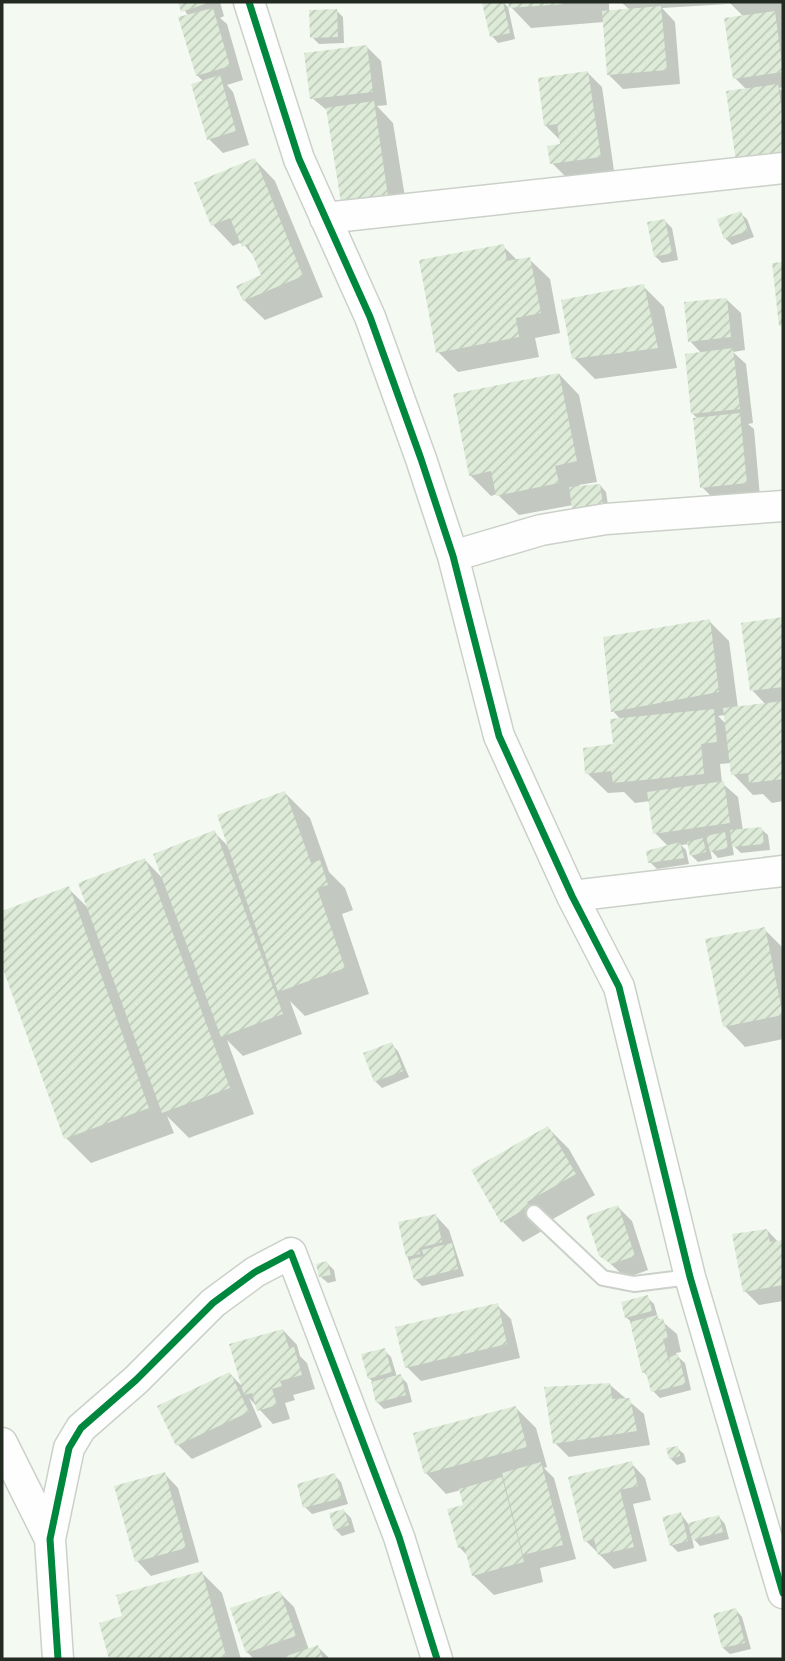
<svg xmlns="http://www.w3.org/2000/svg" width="785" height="1661" viewBox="0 0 785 1661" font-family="Overpass,sans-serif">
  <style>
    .shadow { fill: #0003; fill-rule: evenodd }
    .building { fill: url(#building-hatch) }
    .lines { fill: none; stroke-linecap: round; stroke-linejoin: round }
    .lane-casing { stroke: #cbd1c9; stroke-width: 18 }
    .street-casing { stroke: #cbd1c9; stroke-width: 33 }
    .lane { stroke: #fdfefd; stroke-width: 14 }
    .street { stroke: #fdfefd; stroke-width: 30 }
    .cycleway-casing { stroke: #fff; stroke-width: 11 }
    .cycleway { stroke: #00873e; stroke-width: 7 }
  </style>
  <defs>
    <pattern id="building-hatch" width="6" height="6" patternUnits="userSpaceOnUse" patternTransform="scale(1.75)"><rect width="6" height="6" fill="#ddebd8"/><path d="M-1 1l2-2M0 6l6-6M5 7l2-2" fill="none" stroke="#bdcab9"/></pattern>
  </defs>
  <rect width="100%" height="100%" fill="#f4faf2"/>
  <path class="shadow" d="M180,2H220L224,16L220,18L227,24L243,80L227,85L233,92L249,145L223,153L209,139L204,82L197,75L188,16Z
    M503,2L508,7L515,39L498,43L492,36L485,4Z
    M510,2H609V12L630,10L621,2L728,4L662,8L675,22L680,84L623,89L609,75L604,22L531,28L511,7Z
    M729,2H783V87L779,88L783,92V170L747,90L735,78L744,17Z
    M336,10L343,17L344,43L319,44L312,37Z
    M367,47L381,61L387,105L377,106L393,123L408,216L363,223L329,112L312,98Z
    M588,73L602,87L614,171L566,177L552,163L562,146L561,141L546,126Z
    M255,160L275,181L323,297L265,320L244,300L263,276L256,259L242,242L233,246L213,225L196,184Z
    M740,213L747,219L754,237L732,245L725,238Z
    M665,221L672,228L678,260L662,263L655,256Z
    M503,246L518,261L529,259L550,279L560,333L535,338L539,357L458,372L438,352Z
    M643,286L664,307L677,368L595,379L574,358Z
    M726,299L741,313L745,350L733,352L746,364L753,423L748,424L754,429L760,497L716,501L702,487L698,419L693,414L702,354L690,341Z
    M559,374L579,395L597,482L579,485L580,488L600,485L606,492L610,518L573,505L519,515L497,494L491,496L470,475Z
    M783,619V801L772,803L763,794L753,795L733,774L731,763L720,764L722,783L738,797L743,831L761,829L768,835L770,850L741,853L732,844L734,855L718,858L710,849L712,859L698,862L691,855L689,844L681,845L686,850L689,864L657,869L650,862L669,847L655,833L650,801L635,803L624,792L608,793L587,773L615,746L621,720L613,711L709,621L729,641L738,708L766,705L752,690L742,624ZM725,715L726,724L718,716Z
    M285,793L310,818L329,872L345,888L353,910L342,914L369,994L305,1016L290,1001L302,1034L243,1056L227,1040L254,1114L189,1138L167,1116L174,1133L91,1163L66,1138L2,961V912L68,888L89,909L145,860L165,881L215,833L230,848Z
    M764,929L783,948V1039L745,1047L725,1026Z
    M391,1044L398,1051L409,1077L382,1088L375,1081Z
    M548,1128L569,1149L595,1195L546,1223L549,1227L523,1242L503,1222Z
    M618,1207L632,1221L648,1270L626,1278L601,1255Z
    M435,1215L449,1230L464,1276L422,1286L415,1279L407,1256Z
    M767,1230L779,1243L783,1242V1301L759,1305L745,1291Z
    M327,1263L334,1270L336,1281L328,1283L321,1277Z
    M647,1297L654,1304L658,1318L677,1334L681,1352L676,1353L677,1356L685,1363L691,1390L660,1398L653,1391L649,1378L644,1372L631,1322L626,1317Z
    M497,1305L511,1319L520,1358L421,1381L407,1367Z
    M283,1330L297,1345L300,1356L307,1363L315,1389L293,1395L295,1400L285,1403L290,1419L273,1424L249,1398L262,1427L192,1459L178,1445L159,1407L230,1374L243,1387Z
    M384,1350L391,1357L397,1377L400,1376L407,1383L412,1402L384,1409L377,1402L374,1383L369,1378Z
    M610,1385L644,1414L650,1445L569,1457L555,1443Z
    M516,1408L536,1428L547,1467L544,1468L554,1478L576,1559L540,1568L543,1582L494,1595L473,1575L468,1556L459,1547L465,1506L461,1490L446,1494L426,1473Z
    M677,1448L684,1454L686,1462L677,1465L670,1458Z
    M631,1463L645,1478L651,1500L633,1504L647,1561L614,1569L586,1541Z
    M164,1473L178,1488L199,1562L151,1576L137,1561Z
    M334,1475L341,1482L348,1504L312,1514L305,1507Z
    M344,1511L351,1518L355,1532L342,1536L335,1529Z
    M681,1514L689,1525L719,1517L725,1524L729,1539L700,1546L692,1537L694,1548L678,1552L671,1545Z
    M202,1573L222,1593L241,1659H111L101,1624L124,1617Z
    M280,1593L294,1607L309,1650L318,1647L330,1659H254L247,1652Z
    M736,1610L742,1617L751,1649L730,1654L723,1648Z"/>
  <path class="building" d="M178,2H211L181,12Z
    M487,2H503L510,33L490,37L482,3Z
    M508,2H563L564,4L509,8Z
    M661,6L667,70L607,75L602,11Z
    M213,8L230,66L196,76L178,17Z
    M337,9L338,37L310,38L309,10Z
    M775,11L783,72L733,79L724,18Z
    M367,45L373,92L310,99L304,53Z
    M588,71L601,157L550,164L547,146L560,144L557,124L544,126L538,78Z
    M220,75L236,131L207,140L191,84Z
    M778,84L783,117V155L736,162L726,91Z
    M374,101L388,196L341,203L326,108Z
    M255,158L303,276L243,301L236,286L261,275L248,244L242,247L230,218L211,226L194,183Z
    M741,211L748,231L724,239L717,219Z
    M665,219L672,253L654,257L647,222Z
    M504,244L507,261L530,257L541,313L516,318L519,337L436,353L419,260Z
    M783,262V326H779L772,263Z
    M644,284L658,348L572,359L561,300Z
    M727,298L731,337L688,342L684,302Z
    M733,348L740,409L691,414L685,354Z
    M559,373L577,461L555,466L559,483L496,496L491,471L469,476L453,394Z
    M740,413L747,483L700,488L693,418Z
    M600,484L604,512L573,516L569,487Z
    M783,617V687L750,691L741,623Z
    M710,619L719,692L611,712L603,637Z
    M783,701V779L749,783L748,773L731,775L723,708Z
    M714,709L717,742L701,744L704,774L613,783L611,771L585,774L583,748L613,744L610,719Z
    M724,781L730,823L653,834L647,792Z
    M285,791L311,863L320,860L328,885L317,888L345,968L278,992L217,815Z
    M762,827L764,844L732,847L730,830Z
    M215,830L283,1014L221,1037L153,854Z
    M725,832L728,848L710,852L706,836Z
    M703,838L706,852L690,856L687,842Z
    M680,842L684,858L648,863L646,851Z
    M145,858L230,1088L162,1113L78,883Z
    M69,886L149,1108L64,1139L2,966V911Z
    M765,927L783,1015L723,1027L705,939Z
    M392,1042L403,1071L374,1082L363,1053Z
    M548,1126L576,1174L527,1202L530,1206L501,1223L471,1170Z
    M618,1205L635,1256L611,1264L599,1256L586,1216Z
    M436,1214L442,1242L419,1248L420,1254L406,1257L398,1222Z
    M767,1229L770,1242L783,1240V1285L743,1292L732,1234Z
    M452,1243L458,1269L414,1280L409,1260L424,1256L422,1250Z
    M327,1261L331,1275L319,1277L316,1264Z
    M648,1295L652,1311L625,1318L621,1302Z
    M498,1303L507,1344L405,1368L395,1327Z
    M657,1315L658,1320L663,1318L668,1338L663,1339L670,1366L669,1357L678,1354L686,1384L651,1392L646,1372L642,1373L630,1322Z
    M283,1329L289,1348L294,1347L302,1375L280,1381L282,1386L272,1389L277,1405L257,1411L252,1393L244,1395L229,1344Z
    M385,1348L392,1372L368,1379L361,1354Z
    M230,1372L249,1412L176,1446L157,1406Z
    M401,1374L406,1395L376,1403L371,1382Z
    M610,1383L612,1399L630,1398L637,1431L553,1444L544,1387Z
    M516,1406L527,1447L424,1474L413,1433Z
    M678,1446L680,1456L669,1459L666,1448Z
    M632,1461L638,1486L620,1490L634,1547L598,1555L594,1539L584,1542L568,1477Z
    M541,1462L563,1545L523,1555L502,1473Z
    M165,1472L186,1548L135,1562L114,1486Z
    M335,1473L342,1498L303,1508L297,1484Z
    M502,1477L524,1562L472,1576L464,1546L458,1548L447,1509L463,1505L459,1489Z
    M344,1509L349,1525L334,1530L329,1513Z
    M681,1512L688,1541L670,1546L662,1517Z
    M719,1515L723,1532L692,1540L688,1523Z
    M202,1571L226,1656L214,1659H109L99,1623L122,1616L116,1595Z
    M280,1591L296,1636L246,1653L230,1608Z
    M736,1608L745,1643L722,1648L713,1614Z
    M318,1645L323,1659H278Z"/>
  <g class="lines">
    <defs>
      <path id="lane" d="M534,1213L603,1278L634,1284L690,1277"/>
      <path id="street" d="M249,2L299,159L370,317L421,459L453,556L499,736L572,896L619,987L690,1277L783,1593
        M325,218L783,168
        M453,556L541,530L606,519L783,506
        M572,896L783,871
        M2,1443L50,1539
        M58,1659L50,1539L69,1448L81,1428L136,1380L213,1303L255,1272L291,1253L399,1537L437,1659"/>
    </defs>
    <use href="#lane" class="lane-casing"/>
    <use href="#street" class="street-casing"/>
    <use href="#lane" class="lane"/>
    <use href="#street" class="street"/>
    <defs>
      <path id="cycleway" d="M249,2L299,159L370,317L421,459L453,556L499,736L572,896L619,987L690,1277L783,1593
        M58,1659L50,1539L69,1448L81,1428L136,1380L213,1303L255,1272L291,1253L399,1537L437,1659"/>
    </defs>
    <use href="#cycleway" class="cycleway-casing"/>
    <use href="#cycleway" class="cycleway"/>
  </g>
  <rect width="785" height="1661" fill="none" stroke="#232a21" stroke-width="7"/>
</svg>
